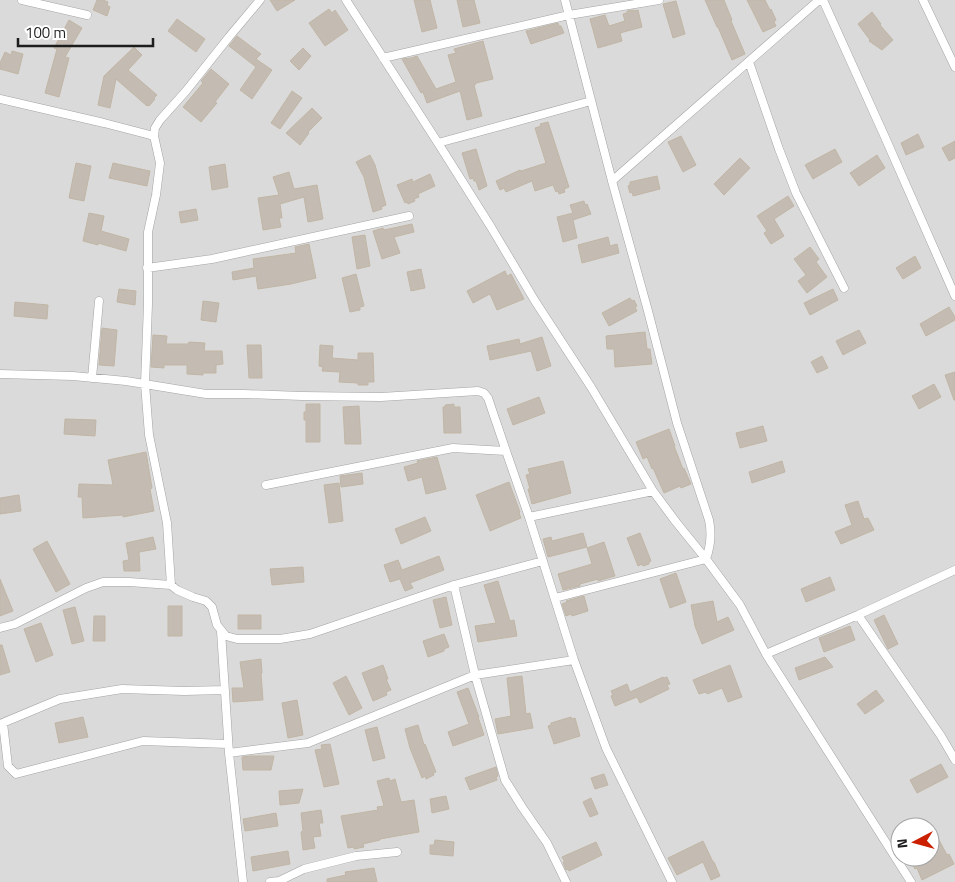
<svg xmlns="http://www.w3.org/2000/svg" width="955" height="882" viewBox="0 0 955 882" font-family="'Titillium Web',sans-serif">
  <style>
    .residential { fill: #dbdada; fill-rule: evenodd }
    .building { fill: #c4bcb2; stroke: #c1b6a5 }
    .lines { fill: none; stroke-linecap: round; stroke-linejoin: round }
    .minor-casing { stroke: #a4a4a4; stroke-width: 9 }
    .minor { stroke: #fff; stroke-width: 8 }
  </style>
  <rect width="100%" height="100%" fill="#efede3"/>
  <path class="residential" d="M0,0H955V882H0ZM900,827H930V857H900Z"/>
  <path class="building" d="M97,0H103L108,2L107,5L110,7L107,16L93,10Z
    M270,0H295L277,11Z
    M414,0H430L437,28L422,32Z
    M457,0H474L480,23L463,27Z
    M705,0H724L732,20L731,21L745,54L732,60L718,27H717Z
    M747,0H765L770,10L771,9L776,20L774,22L776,26L763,32Z
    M676,1L685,34L673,38L663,4Z
    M329,9L332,13L335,10L348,30L325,46L309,23Z
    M634,10V11L638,10L642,27L620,33L622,41L598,48L590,19L605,15L609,26L625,21L623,14L627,13V11Z
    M872,12L881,24L880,25L893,40L882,50L869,41L870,40L858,24Z
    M177,19L205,39L196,52L168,31Z
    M69,20L82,28L65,57L69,58L59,97L45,93L57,49L54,48Z
    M558,23L559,26H561L564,33L531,44L526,31Z
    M237,36L261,54L256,59L272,70L252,99L240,90L256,67L229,46Z
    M483,41L493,79L476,83V84L474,85L482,116L467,120L460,91L427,103L423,92L421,93L402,59L411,58L417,56L436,89L456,82L448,55L456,53L454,49Z
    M134,47L142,55L128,70L157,95L154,98L155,99L149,106L148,105L147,106L116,79L110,108L98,105L104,76Z
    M303,48L311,56L299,70L290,61Z
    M12,51L23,54L18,74L0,69V63L5,52L11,55Z
    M211,69L229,84L215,102L217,103L201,122L183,107L203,83L201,81Z
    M292,91L302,98L280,129L271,123Z
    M312,108L322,118L308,132L309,133L300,145L286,133Z
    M548,122L569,187L564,189L565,192L559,194L558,191L556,192L553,185L535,191L532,181L506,192L504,188L500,190L496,181L520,170L521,171L546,163L535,128L541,126L540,124Z
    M918,134L924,147L906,155L901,143Z
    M681,136L696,165L683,172L668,142Z
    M955,141V158L949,161L942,148Z
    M476,149L487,186L479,190L476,181H474L473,178L470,179L462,153Z
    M835,149L842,162L813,179L805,165Z
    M370,155L375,165L386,205L381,207L382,209L373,212L364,177L356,162Z
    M877,155L885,168L859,186L850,173Z
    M740,158L750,168L724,195L714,184Z
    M76,163L91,166L84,201L69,198Z
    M113,163L150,171L147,186L109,178Z
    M225,164L228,187L212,190L209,167Z
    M289,172L294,189L317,185L323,219L308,222L304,197L280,204L282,218H279L281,227L263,230L258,198L279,195L273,177Z
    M430,174L435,186L418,194L419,197L414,199L415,201L408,204L407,202L405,203L397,185L412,179L413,182Z
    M657,176L660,189L633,196L632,192L630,193L628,186L630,185V182Z
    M788,196L794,206L774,219L784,236L771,244L764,233L767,231L757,216Z
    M584,201L585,205L587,204L591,214L573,220L577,238L563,242L557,217L573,213L570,205Z
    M196,209L198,220L181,223L179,212Z
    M89,213L104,216L101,231L129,239L126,251L98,243V245L83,241Z
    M412,224L414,232L394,237L400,253L382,259L373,231L383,228L384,230Z
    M365,235L370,266L357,269L352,237Z
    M608,237L610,246L617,244L619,253L582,263L578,245Z
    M309,244L316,278L291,284L258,289L256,276L233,280L232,272L254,268L253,259L296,253L295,247Z
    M810,247L819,259L816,262L827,277L807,293L798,281L806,275L794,259Z
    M915,256L921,268L903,279L896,268Z
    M421,269L425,288L411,291L407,272Z
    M505,271L507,276L511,274L524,299L497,310L490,294L473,303L467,291Z
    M356,274L364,306L360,307V310L350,312L342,278Z
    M119,289L136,291L135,305L117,302Z
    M833,289L838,300L810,315L804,303Z
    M630,298L632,301L634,300L637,306L635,307L637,311L609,326L602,313Z
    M203,301L219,303L216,322L201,320Z
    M15,302L48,305L47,319L14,316Z
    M949,307L955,317V320L926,336L920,324Z
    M102,328L117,330L114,366L99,365Z
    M859,330L866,343L843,355L836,341Z
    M645,332L647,349H650L652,364L615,367L614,349H607L606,336Z
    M153,335L167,336L166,344H188L189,342L205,343L204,351H222L223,364L216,365V373H203V375L187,374V365H164V368L151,367Z
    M542,337L551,366L537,371L531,351L490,360L487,346L519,339L520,344Z
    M247,345H261L262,378H249Z
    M320,345L333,346L332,358L358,360V353H373L374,382H368V385H358V383L339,382L340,372L322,371L323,367L319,366Z
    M822,356L828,368L817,373L811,362Z
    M955,372V400H954L945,375Z
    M934,384L941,397L919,409L912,396Z
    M539,397L545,413L513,425L507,409Z
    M306,404H320V442H306V420H304V412H306Z
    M454,404V407H460L461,433H444L443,407H445V405Z
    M359,406L361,444H345L343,407Z
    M65,419L96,420L95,436L64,434Z
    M763,426L767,441L740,448L736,433Z
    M669,429L675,446H674L683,469L684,468L691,484L681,488L680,486L664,493L653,468L652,469L647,457L643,459L636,442Z
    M146,452L152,488L150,489L154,511L123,517V515L83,518L82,497H78L79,484L113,485L108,460Z
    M437,457L446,489L426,494L422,477L408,481L404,467L418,463L417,461Z
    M563,461L571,493L532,504L528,489H530L526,475L530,474L528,469Z
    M782,461L785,472L752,483L749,472Z
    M362,473L363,484L341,487L340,476Z
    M509,482L520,512L519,513L521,518L490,531L476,495Z
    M339,483L343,521L329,523L324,485Z
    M19,495L21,511L0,514V498Z
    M858,501L864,519L868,518L874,530L841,544L835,532L852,525L845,505Z
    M425,517L431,531L401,544L395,529Z
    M583,533L587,547L548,557L543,539L551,537L552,541Z
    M640,533L651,561L649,562V564L643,566L642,564L638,566L627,538Z
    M153,537L156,549L139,552L140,571H124L123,561L129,560L126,543Z
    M47,541L70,584L56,592L33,549Z
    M604,542L615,576L598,581V579L580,584V586L563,590L558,574L592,564L587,548Z
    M439,556L444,570L410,583L413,588L405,591L400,579L390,582L384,565L398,560L402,570Z
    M303,567L304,582L272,585L270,569Z
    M676,573L686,602L670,608L660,579Z
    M830,577L835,590L806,602L801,589Z
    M0,579L13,611L0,616Z
    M498,581L510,621L514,620L517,636L478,642L475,626L496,623L484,585Z
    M584,596L588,611L572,616L571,614L566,616L562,604L567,602L566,601Z
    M446,597L452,625L440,628L433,600Z
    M713,601L717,622L728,617L734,630L702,644L695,626L691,605Z
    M168,606H182V636H168Z
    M75,607L84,641L72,644L63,610Z
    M238,615H261V629H238Z
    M884,615L898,644L888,649L874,620Z
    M94,616H105V641H93Z
    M41,623L53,655L36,662L24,629Z
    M850,626L855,640L824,652L819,638Z
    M444,634L449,647L444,649V651L428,657L423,641Z
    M0,645H2L10,672L0,675Z
    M825,657L833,667L799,680L795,668Z
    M261,659L262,673L261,674L263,700L233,702L232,688H244L240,662Z
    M383,665L388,679H386L391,690L386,692L387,695L373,701L362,673Z
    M730,665L742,697L728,702L722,688L707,694L706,692L699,694L693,680Z
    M346,676L362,708L349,715L333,683Z
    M522,676L526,714L530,713L533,728L498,734L495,719L511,716L507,678Z
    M663,677L664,678L667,677L670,684L667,685L669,689L640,703L637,697L615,706L611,696L613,695L611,691L627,684L630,692Z
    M468,688L479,717H478L484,735L453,746L448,732L469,724L457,692Z
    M876,690L884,701L865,714L857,704Z
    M297,700L303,735L288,738L282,703Z
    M83,717L88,737L59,743L55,723Z
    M571,717L572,719L575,718L580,736L554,744L548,726L551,725V723Z
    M418,725L424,745L425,744L436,772L433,773L434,775L426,779L425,776L422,778L410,748L405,729Z
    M377,727L385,758L373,761L365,730Z
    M330,744L339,784L324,787L315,750L322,749L321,745Z
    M250,756H274L271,770H243L242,757Z
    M941,764L948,777L917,793L910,780Z
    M496,767L498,776L496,777L497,780L470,790L465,778Z
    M604,774L608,785L595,789L591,778Z
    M389,778L390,781L395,779L401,802L414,800L419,832L380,839V840L363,844L364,847L354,849V847L348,848L341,816L378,810L377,807L384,806L377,781Z
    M303,789L299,803L280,805L279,791Z
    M446,796L449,809L432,813L430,799Z
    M591,798L598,814L590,817L583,802Z
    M321,810L323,823H319L321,836L313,837L315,848L303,850L301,832L303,831L301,813Z
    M276,813L278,826L245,831L243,819Z
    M938,838L947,855L949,854L954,864L922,880L917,868L915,869L908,857H930V843Z
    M435,840L454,842L453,856L430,854V845H434Z
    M703,841L713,862H714L720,876L711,880L703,862L677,875L668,858Z
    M596,842L602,855L569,871L568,869L566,870L563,862H565L562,857Z
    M288,851L290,864L253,871L251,857Z
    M374,868L377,882H327V879L346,875L345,872Z"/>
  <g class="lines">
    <defs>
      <path id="minor" d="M22,0L87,15
        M346,0L438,143L491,227L535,301L591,387L653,491L676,522L706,559L740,605L766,654L911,882
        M823,0L884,135L955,296
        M923,0L955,67
        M383,58L569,15L659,0
        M749,62L779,149L796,193L844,288
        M0,99L104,123L154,136
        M438,143L591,101
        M612,181L819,0
        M147,268L212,259L409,216
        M0,374L73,376L126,381L206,394H244L302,396L381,397L478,391L484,393L488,398L506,451L529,517L574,660L606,748L672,882
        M92,378L99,301
        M266,485L453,448L506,451
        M529,517L653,491
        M171,585L167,523L149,435L145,384L148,304V232L156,195L160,163L154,136L155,128L160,120L186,91L229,37L260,0
        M454,585L475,675L505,780L522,807L547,843L566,882
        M555,598L706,559C711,545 712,534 709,520L677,423L648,311L612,181L565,0
        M858,615L941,736L955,760
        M0,628L15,624L86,588L103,582H129L171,585L177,590L193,597L206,601L212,607L217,625L226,636L237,639H280L310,634L454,585L543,561
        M221,631L229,753L243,882
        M766,654L858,615L955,570
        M3,723L8,766L16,774L143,741L228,744
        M0,724L60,699L122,689L184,691L225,690
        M229,753L308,743L475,675L574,660
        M270,882L279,881L304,869L356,856L397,852"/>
    </defs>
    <use href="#minor" class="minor-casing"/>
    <use href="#minor" class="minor"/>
  </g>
  <g transform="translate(915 842) rotate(264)"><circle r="24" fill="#ffffff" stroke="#a5a5a5"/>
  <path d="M0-4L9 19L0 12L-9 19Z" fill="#cb2000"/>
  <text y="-8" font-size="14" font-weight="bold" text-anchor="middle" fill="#1d1d1d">N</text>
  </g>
  <path d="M18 38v8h135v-8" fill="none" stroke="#1d1d1d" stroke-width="2.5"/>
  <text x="25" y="38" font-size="15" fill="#1d1d1d" stroke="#ffffff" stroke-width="4" paint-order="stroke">100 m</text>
</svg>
